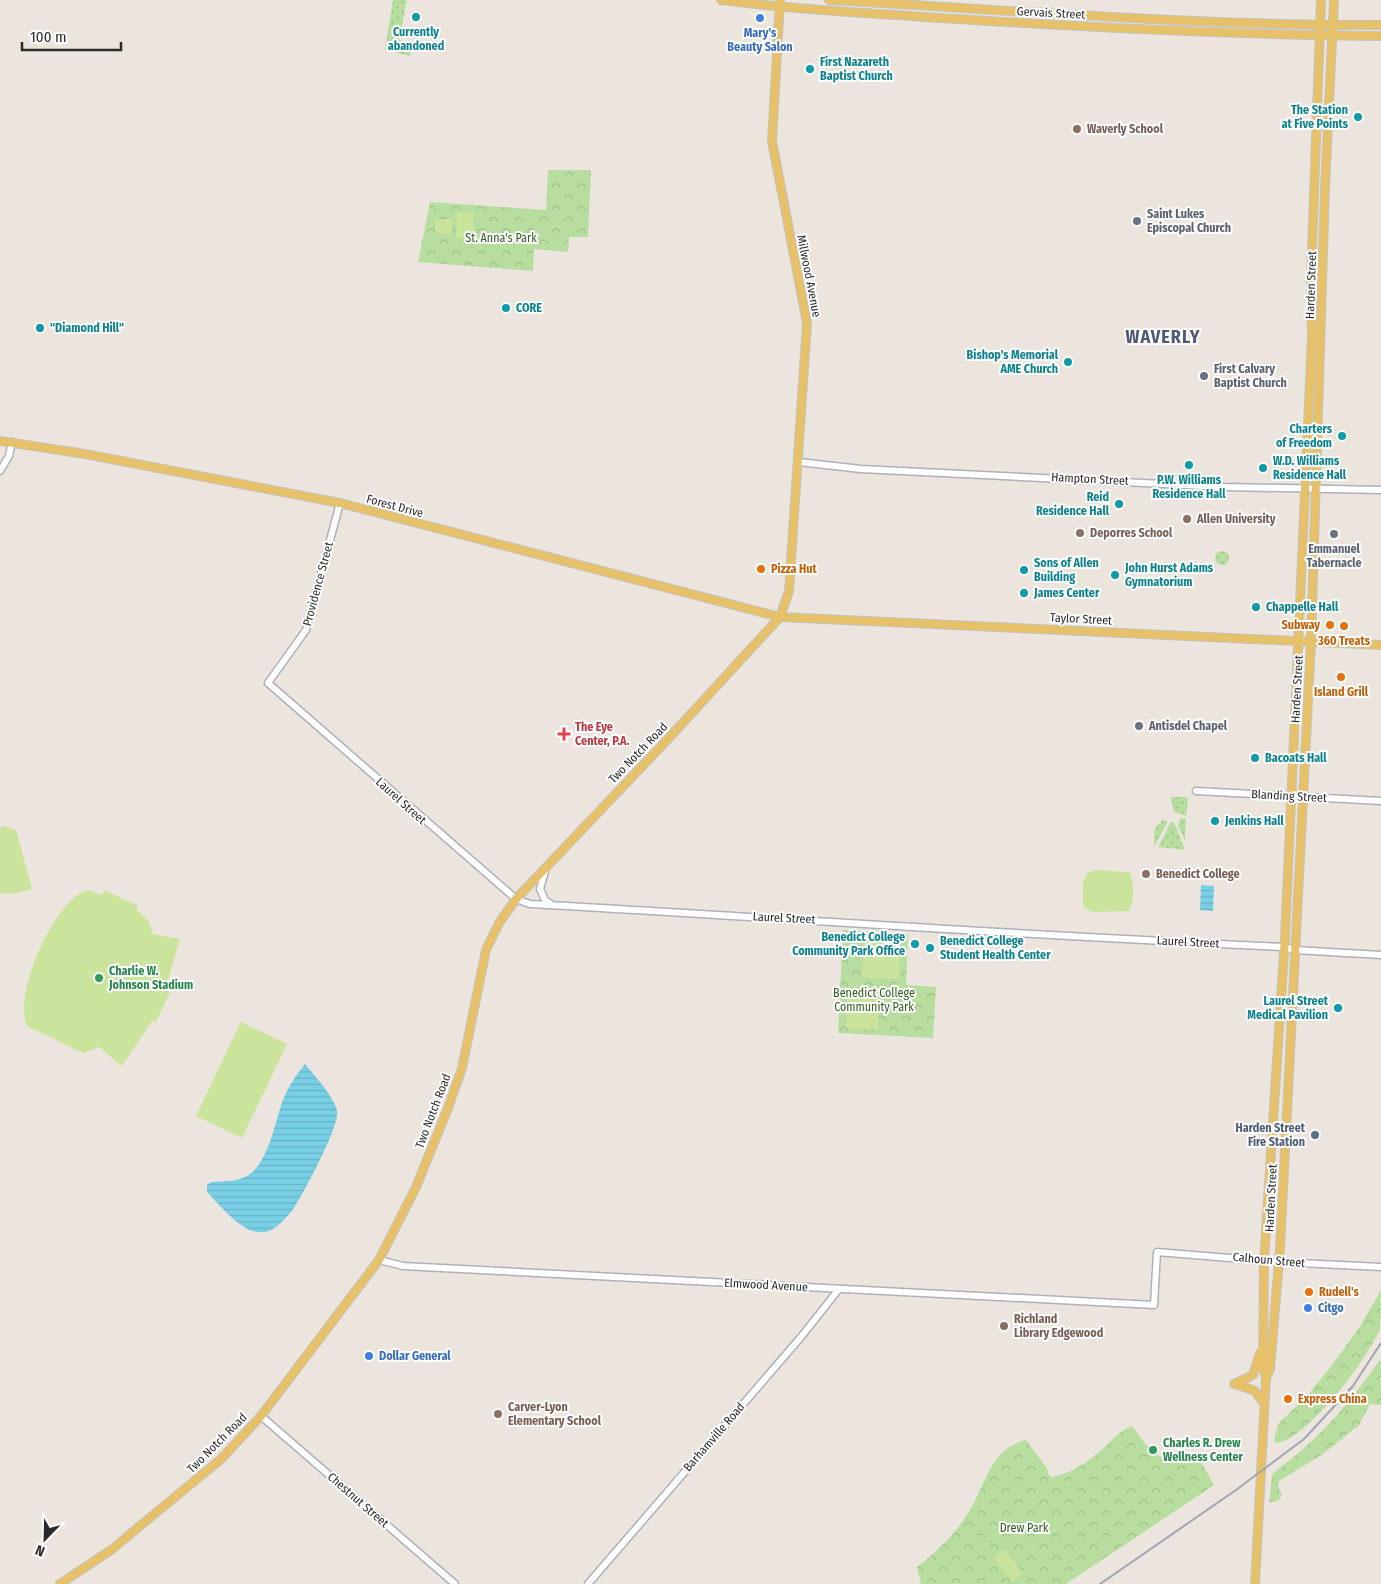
<svg xmlns="http://www.w3.org/2000/svg" width="1381" height="1584" viewBox="0 0 1381 1584" font-family="'Fira Sans Condensed',sans-serif">
  <style>
    .grass { fill: url(#grass-dots) }
    .forest { fill: url(#forest-crowns) }
    .pitch { fill: #cae49b }
    .water { fill: url(#water-rules) }
    .lines { fill: none; stroke-linecap: round; stroke-linejoin: round }
    .minor-casing { stroke: #aeb1ba; stroke-width: 9 }
    .major-casing { stroke: #c4c4c4; stroke-width: 10 }
    .minor { stroke: #fff; stroke-width: 6 }
    .major { stroke: #e6c169; stroke-width: 8 }
    .rail { stroke: #a1a5b3; stroke-width: 2 }
    .culture-dot { fill: #0f9aa8; stroke: #fff; stroke-width: 2 }
    .shop-dot { fill: #3f7fe0; stroke: #fff; stroke-width: 2 }
    .education-dot { fill: #8d6e63; stroke: #fff; stroke-width: 2 }
    .worship-dot { fill: #6b7280; stroke: #fff; stroke-width: 2 }
    .food-dot { fill: #e8710a; stroke: #fff; stroke-width: 2 }
    .health-dot { fill: #e0444e; stroke: #fff; stroke-width: 2 }
    .leisure-dot { fill: #2e9e5b; stroke: #fff; stroke-width: 2 }
    .service-dot { fill: #5c6f8a; stroke: #fff; stroke-width: 2 }
    .labels { text-anchor: middle; dominant-baseline: central; stroke-width: 4; stroke-linejoin: round; paint-order: stroke }
    .street-label { font-size: 12px; fill: #2b2b2b; stroke: #fff }
    .culture-label { font-size: 12px; font-weight: bold; fill: #0d838f; stroke: #fff; text-anchor: start }
    .shop-label { font-size: 12px; font-weight: bold; fill: #366cbe; stroke: #fff; text-anchor: start }
    .education-label { font-size: 12px; font-weight: bold; fill: #785e54; stroke: #fff; text-anchor: start }
    .worship-label { font-size: 12px; font-weight: bold; fill: #5b616d; stroke: #fff; text-anchor: start }
    .park-label { font-size: 12px; fill: #326220; stroke: #fff }
    .food-label { font-size: 12px; font-weight: bold; fill: #c56008; stroke: #fff; text-anchor: start }
    .health-label { font-size: 12px; font-weight: bold; fill: #be3a42; stroke: #fff; text-anchor: start }
    .leisure-label { font-size: 12px; font-weight: bold; fill: #27864d; stroke: #fff; text-anchor: start }
    .service-label { font-size: 12px; font-weight: bold; fill: #4e5e75; stroke: #fff; text-anchor: end }
    .district-label { font-size: 18px; font-weight: bold; letter-spacing: 1px; fill: #4f5878; stroke: #fff }
  </style>
  <defs>
    <pattern id="grass-dots" width="8" height="8" patternUnits="userSpaceOnUse" patternTransform="scale(1.25)"><rect width="8" height="8" fill="#b8de9f"/><path d="M2 2h.1M6 6h.1" fill="none" stroke="#9ebf89" stroke-width="1.8" stroke-linecap="round"/></pattern>
    <pattern id="forest-crowns" width="20" height="18" patternUnits="userSpaceOnUse" patternTransform="scale(1.25)"><rect width="20" height="18" fill="#b8de9f"/><path d="M2 6a3 3 0 1 1 6 0M12 15a3 3 0 1 1 6 0" fill="none" stroke="#9ebf89"/></pattern>
    <pattern id="water-rules" width="6" height="5" patternUnits="userSpaceOnUse" patternTransform="scale(1.25)"><rect width="6" height="5" fill="#79cfe5"/><path d="M0 2.5h6" fill="none" stroke="#69b2c5"/></pattern>
  </defs>
  <rect width="100%" height="100%" fill="#ebe5de"/>
  <path class="grass" d="M393,0H407L399,40L411,43L410,56L385,50Z
    M1215 558a7 7 0 1 1 14 0a7 7 0 1 1-14 0Z
    M1171,797H1186L1188,800L1186,816L1174,812Z
    M1180,818L1186,819L1185,841L1178,825Z
    M1161,820L1168,821L1154,847V831L1157,825L1161,823Z
    M1171,822L1175,824L1185,850L1158,847Z"/>
  <path class="forest" d="M548,170H591L588,237H569L568,252L534,249L533,271L418,262L430,202L546,210Z
    M843,930L908,934L906,985L936,987L933,1038L838,1033Z
    M1381,1290C1381,1301 1381,1318 1380,1328C1371,1355 1305,1442 1276,1443L1274,1441L1278,1424L1307,1396L1332,1365L1361,1325Z
    M1381,1358V1405L1370,1404L1359,1425L1323,1454L1279,1481L1278,1487L1282,1495L1279,1500L1269,1503L1272,1475C1282,1465 1294,1458 1304,1448C1334,1422 1359,1390 1381,1358Z
    M1132,1426C1157,1460 1156,1460 1199,1458L1214,1485L1066,1584H921L917,1567C937,1552 955,1534 968,1513C986,1486 989,1449 1026,1440L1046,1467L1050,1477C1071,1475 1092,1459 1107,1445C1115,1437 1121,1430 1132,1426Z"/>
  <path class="pitch" d="M457,212L474,213L473,239L456,238Z
    M435,219H452V234L435,233Z
    M3,826L16,830L32,889L12,894L0,893V828Z
    M1095,870L1129,872C1135,880 1134,902 1129,911L1094,912L1086,909L1083,905V882L1087,873Z
    M88,890L102,895L104,890L138,906L136,910C146,917 151,921 152,934L180,939L165,990L170,992L156,1022L152,1021L122,1066L99,1047L83,1053L27,1026C13,995 54,899 88,890Z
    M864,941L901,943L899,979L862,977Z
    M848,998L879,1000L878,1030L846,1028Z
    M241,1022L287,1044L242,1138L196,1116Z
    M1005,1549L1023,1574L1012,1582L994,1557Z"/>
  <path class="water" d="M1201,885L1214,886L1213,911L1200,910Z
    M305,1064C314,1075 335,1098 337,1111C340,1126 303,1194 294,1208C287,1217 276,1230 265,1232C242,1235 222,1207 207,1192V1185L211,1182C222,1181 235,1182 245,1177C268,1167 275,1121 283,1100C288,1087 296,1075 305,1064Z"/>
  <g class="lines">
    <defs>
      <path id="minor" d="M799,462L861,469L1225,487L1381,490
        M0,471L9,456L12,442
        M340,503L306,630L268,683L516,899L530,904C781,918 1032,936 1284,947L1295,950L1381,955
        M1196,791L1381,801
        M545,871L540,889L545,900L552,905
        M379,1260L403,1266L1154,1305L1157,1252L1279,1262L1381,1267
        M261,1416L455,1584
        M588,1584L801,1337L839,1289"/>
      <path id="major" d="M721,0C800,10 879,14 958,19C1099,28 1240,35 1381,36
        M829,0C1013,10 1197,26 1381,25
        M0,441L85,454L340,503L780,617L1381,645
        M1266,1378L1263,1368L1264,1261L1285,937L1312,336L1311,279L1321,0
        M1234,1384L1253,1375L1260,1353
        M1236,1384L1255,1391L1264,1404
        M60,1584L111,1550L221,1459L261,1416L379,1260L416,1187L448,1108L462,1068L486,950L499,923L516,899L668,739L780,617L789,591L807,323L772,141L780,0
        M1255,1584L1266,1378L1270,1369L1280,1249L1311,642L1325,187L1334,0"/>
    </defs>
    <use href="#minor" class="minor-casing"/>
    <use href="#major" class="major-casing"/>
    <use href="#minor" class="minor"/>
    <use href="#major" class="major"/>
    <path class="rail" d="M1100,1584L1236,1490L1304,1439L1353,1386L1381,1343"/>
  </g>
  <g class="culture-dot">
    <circle cx="416" cy="17" r="5"/>
    <circle cx="810" cy="69" r="5"/>
    <circle cx="1358" cy="117" r="5"/>
    <circle cx="506" cy="308" r="5"/>
    <circle cx="40" cy="328" r="5"/>
    <circle cx="1068" cy="362" r="5"/>
    <circle cx="1342" cy="436" r="5"/>
    <circle cx="1189" cy="465" r="5"/>
    <circle cx="1263" cy="468" r="5"/>
    <circle cx="1119" cy="504" r="5"/>
    <circle cx="1024" cy="570" r="5"/>
    <circle cx="1115" cy="575" r="5"/>
    <circle cx="1024" cy="593" r="5"/>
    <circle cx="1256" cy="607" r="5"/>
    <circle cx="1255" cy="758" r="5"/>
    <circle cx="1215" cy="821" r="5"/>
    <circle cx="915" cy="944" r="5"/>
    <circle cx="930" cy="948" r="5"/>
    <circle cx="1338" cy="1008" r="5"/>
  </g>
  <g class="shop-dot">
    <circle cx="760" cy="18" r="5"/>
    <circle cx="1308" cy="1308" r="5"/>
    <circle cx="369" cy="1356" r="5"/>
  </g>
  <g class="education-dot">
    <circle cx="1077" cy="129" r="5"/>
    <circle cx="1187" cy="519" r="5"/>
    <circle cx="1080" cy="533" r="5"/>
    <circle cx="1146" cy="874" r="5"/>
    <circle cx="1004" cy="1326" r="5"/>
    <circle cx="498" cy="1414" r="5"/>
  </g>
  <g class="worship-dot">
    <circle cx="1137" cy="221" r="5"/>
    <circle cx="1204" cy="376" r="5"/>
    <circle cx="1334" cy="534" r="5"/>
    <circle cx="1139" cy="726" r="5"/>
  </g>
  <g class="food-dot">
    <circle cx="761" cy="569" r="5"/>
    <circle cx="1330" cy="625" r="5"/>
    <circle cx="1344" cy="626" r="5"/>
    <circle cx="1341" cy="677" r="5"/>
    <circle cx="1309" cy="1292" r="5"/>
    <circle cx="1288" cy="1399" r="5"/>
  </g>
  <path class="health-dot" d="M561.5 726.5h5v5h5v5h-5v5h-5v-5h-5v-5h5z"/>
  <g class="leisure-dot">
    <circle cx="99" cy="978" r="5"/>
    <circle cx="1153" cy="1450" r="5"/>
  </g>
  <circle class="service-dot" cx="1315" cy="1135" r="5"/>
  <g class="labels">
    <g class="street-label">
      <text transform="translate(1051 13) rotate(3)">Gervais Street</text>
      <text transform="translate(809 276) rotate(79)">Millwood Avenue</text>
      <text transform="translate(1311 285) rotate(-88)">Harden Street</text>
      <text transform="translate(1090 479) rotate(3)">Hampton Street</text>
      <text transform="translate(395 506) rotate(15)">Forest Drive</text>
      <text transform="translate(318 584) rotate(-75)">Providence Street</text>
      <text transform="translate(1081 619) rotate(3)">Taylor Street</text>
      <text transform="translate(1297 689) rotate(-87)">Harden Street</text>
      <text transform="translate(638 753) rotate(-46)">Two Notch Road</text>
      <text transform="translate(1289 796) rotate(3)">Blanding Street</text>
      <text transform="translate(401 801) rotate(42)">Laurel Street</text>
      <text transform="translate(784 918) rotate(3)">Laurel Street</text>
      <text transform="translate(1188 942) rotate(3)">Laurel Street</text>
      <text transform="translate(433 1111) rotate(-69)">Two Notch Road</text>
      <text transform="translate(1271 1198) rotate(-87)">Harden Street</text>
      <text transform="translate(1269 1260) rotate(5)">Calhoun Street</text>
      <text transform="translate(766 1285) rotate(3)">Elmwood Avenue</text>
      <text transform="translate(714 1437) rotate(-49)">Barhamville Road</text>
      <text transform="translate(217 1443) rotate(-45)">Two Notch Road</text>
      <text transform="translate(358 1500) rotate(41)">Chestnut Street</text>
    </g>
    <g class="culture-label">
      <text x="416" y="32" text-anchor="middle">Currently<tspan x="416" dy="14">abandoned</tspan></text>
      <text x="820" y="62">First Nazareth<tspan x="820" dy="14">Baptist Church</tspan></text>
      <text x="1348" y="110" text-anchor="end">The Station<tspan x="1348" dy="14">at Five Points</tspan></text>
      <text x="516" y="308">CORE</text>
      <text x="50" y="328">"Diamond Hill"</text>
      <text x="1058" y="355" text-anchor="end">Bishop's Memorial<tspan x="1058" dy="14">AME Church</tspan></text>
      <text x="1332" y="429" text-anchor="end">Charters<tspan x="1332" dy="14">of Freedom</tspan></text>
      <text x="1273" y="461">W.D. Williams<tspan x="1273" dy="14">Residence Hall</tspan></text>
      <text x="1189" y="480" text-anchor="middle">P.W. Williams<tspan x="1189" dy="14">Residence Hall</tspan></text>
      <text x="1109" y="497" text-anchor="end">Reid<tspan x="1109" dy="14">Residence Hall</tspan></text>
      <text x="1034" y="563">Sons of Allen<tspan x="1034" dy="14">Building</tspan></text>
      <text x="1125" y="568">John Hurst Adams<tspan x="1125" dy="14">Gymnatorium</tspan></text>
      <text x="1034" y="593">James Center</text>
      <text x="1266" y="607">Chappelle Hall</text>
      <text x="1265" y="758">Bacoats Hall</text>
      <text x="1225" y="821">Jenkins Hall</text>
      <text x="905" y="937" text-anchor="end">Benedict College<tspan x="905" dy="14">Community Park Office</tspan></text>
      <text x="940" y="941">Benedict College<tspan x="940" dy="14">Student Health Center</tspan></text>
      <text x="1328" y="1001" text-anchor="end">Laurel Street<tspan x="1328" dy="14">Medical Pavilion</tspan></text>
    </g>
    <g class="shop-label">
      <text x="760" y="33" text-anchor="middle">Mary's<tspan x="760" dy="14">Beauty Salon</tspan></text>
      <text x="1318" y="1308">Citgo</text>
      <text x="379" y="1356">Dollar General</text>
    </g>
    <g class="education-label">
      <text x="1087" y="129">Waverly School</text>
      <text x="1197" y="519">Allen University</text>
      <text x="1090" y="533">Deporres School</text>
      <text x="1156" y="874">Benedict College</text>
      <text x="1014" y="1319">Richland<tspan x="1014" dy="14">Library Edgewood</tspan></text>
      <text x="508" y="1407">Carver-Lyon<tspan x="508" dy="14">Elementary School</tspan></text>
    </g>
    <g class="worship-label">
      <text x="1147" y="214">Saint Lukes<tspan x="1147" dy="14">Episcopal Church</tspan></text>
      <text x="1214" y="369">First Calvary<tspan x="1214" dy="14">Baptist Church</tspan></text>
      <text x="1334" y="549" text-anchor="middle">Emmanuel<tspan x="1334" dy="14">Tabernacle</tspan></text>
      <text x="1149" y="726">Antisdel Chapel</text>
    </g>
    <g class="park-label">
      <text x="501" y="238">St. Anna's Park</text>
      <text x="874" y="993">Benedict College<tspan x="874" dy="14">Community Park</tspan></text>
      <text x="1024" y="1528">Drew Park</text>
    </g>
    <g class="food-label">
      <text x="771" y="569">Pizza Hut</text>
      <text x="1320" y="625" text-anchor="end">Subway</text>
      <text x="1344" y="641" text-anchor="middle">360 Treats</text>
      <text x="1341" y="692" text-anchor="middle">Island Grill</text>
      <text x="1319" y="1292">Rudell's</text>
      <text x="1298" y="1399">Express China</text>
    </g>
    <g class="health-label">
      <text x="575" y="727">The Eye<tspan x="575" dy="14">Center, P.A.</tspan></text>
    </g>
    <g class="leisure-label">
      <text x="109" y="971">Charlie W.<tspan x="109" dy="14">Johnson Stadium</tspan></text>
      <text x="1163" y="1443">Charles R. Drew<tspan x="1163" dy="14">Wellness Center</tspan></text>
    </g>
    <g class="service-label">
      <text x="1305" y="1128">Harden Street<tspan x="1305" dy="14">Fire Station</tspan></text>
    </g>
    <g class="district-label">
      <text x="1163" y="337">WAVERLY</text>
    </g>
  </g>
  <g transform="translate(45 1539) rotate(203)" stroke="#ffffff" stroke-width="4" paint-order="stroke">
  <path d="M0-4L9 19L0 12L-9 19Z" fill="#2b2b2b"/>
  <text y="-8" font-size="14" font-weight="bold" text-anchor="middle" fill="#2b2b2b">N</text>
  </g>
  <path d="M22 42v8h99v-8" fill="none" stroke="#2b2b2b" stroke-width="2.5"/>
  <text x="30" y="42" font-size="15" fill="#2b2b2b" stroke="#ffffff" stroke-width="4" paint-order="stroke">100 m</text>
</svg>
